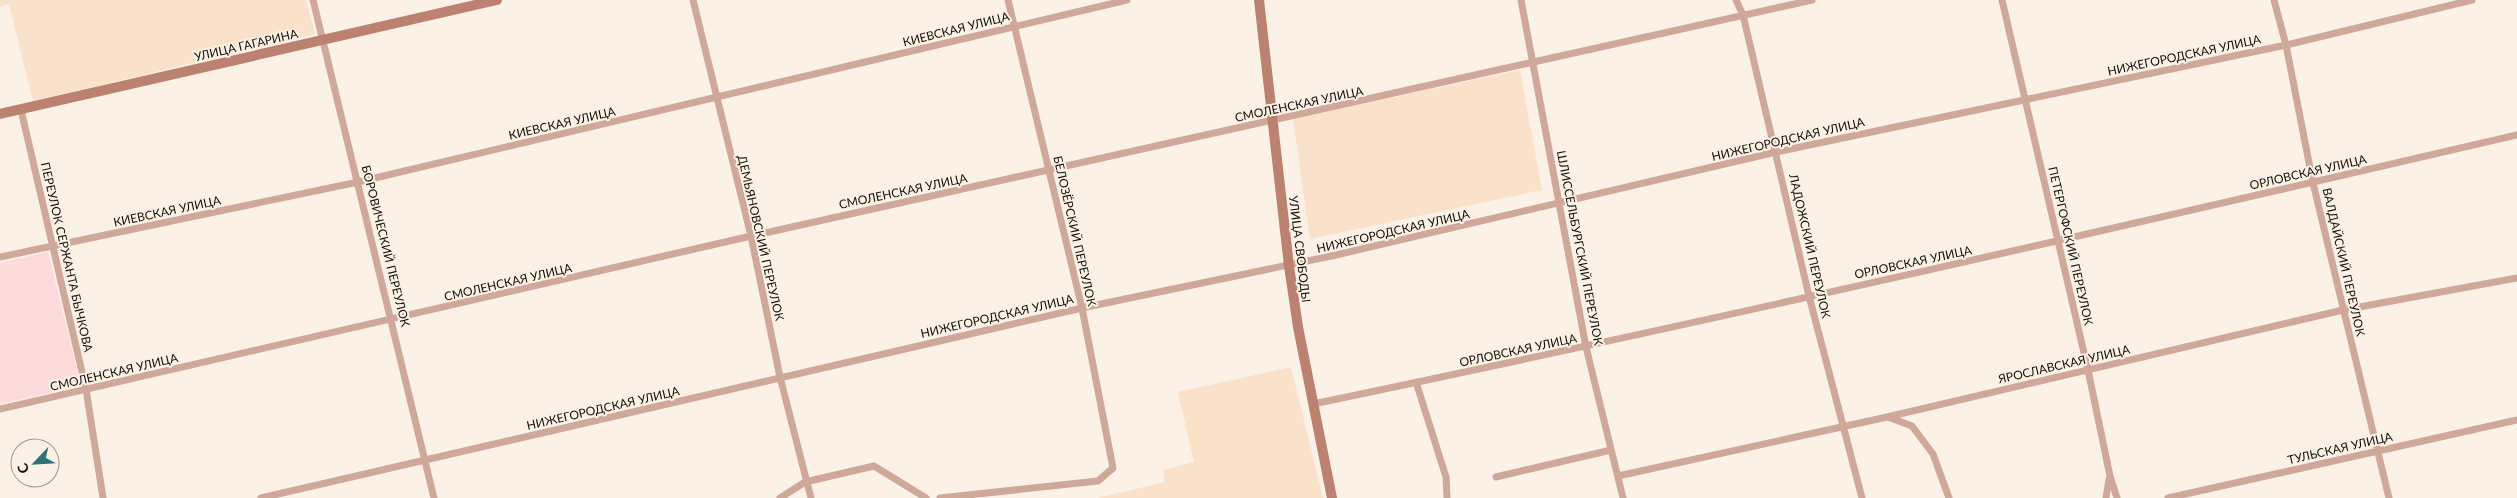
<svg xmlns="http://www.w3.org/2000/svg" width="2517" height="498" viewBox="0 0 2517 498" font-family="Lato,sans-serif">
  <style>
    .built { fill: #fae1ca }
    .green { fill: #fddadc }
    .lines { fill: none; stroke-linecap: round; stroke-linejoin: round }
    .street { stroke: #cfa89a; stroke-width: 7 }
    .secondary { stroke: #bb836f; stroke-width: 10 }
    .labels { text-anchor: middle; dominant-baseline: central; stroke-width: 4; stroke-linejoin: round; paint-order: stroke }
    .street-label { font-size: 12px; fill: #16100a; stroke: #fcf1e6 }
  </style>
  <rect width="100%" height="100%" fill="#fcf1e6"/>
  <path class="built" d="M0,0H306L315,34L33,101L9,4L0,7Z
    M1520,70L1542,190L1310,239L1293,119Z
    M1291,367L1323,498H1097L1165,482L1163,470L1194,462L1178,392Z"/>
  <path class="green" d="M48,252L81,386L0,404V263Z"/>
  <g class="lines">
    <path class="street" d="M313,0L434,498
      M693,0L751,236L780,377L811,498
      M1521,0L1586,347L1623,498
      M1736,0L1743,15L1809,296L1862,498
      M2002,0L2088,370L2110,476L2117,498
      M2274,0L2286,45L2313,183L2389,498
      M21,110L86,389L103,498
      M0,257L358,182L1127,0
      M1416,382L1446,477L1447,498
      M1313,404C1716,320 2116,228 2517,135
      M0,409L751,236L1812,0
      M1888,417L1912,426L1933,454L1949,498
      M1618,476L1887,417L2343,310L2517,278
      M1496,477L1611,450
      M261,498L1082,308L1336,255L1776,152L2286,45L2472,0
      M780,498L805,482L874,466L926,498
      M940,498L1098,481L1113,468L1082,308L1008,0
      M2106,498L2109,479
      M2168,498L2517,420"/>
    <path class="secondary" d="M1259,0L1289,266L1298,327L1332,498
      M0,114L497,0"/>
  </g>
  <g class="labels">
    <g class="street-label">
      <text transform="translate(956 29) rotate(-14)">КИЕВСКАЯ УЛИЦА</text>
      <text transform="translate(246 45) rotate(-13)">УЛИЦА ГАГАРИНА</text>
      <text transform="translate(2184 55) rotate(-12)">НИЖЕГОРОДСКАЯ УЛИЦА</text>
      <text transform="translate(1299 104) rotate(-12)">СМОЛЕНСКАЯ УЛИЦА</text>
      <text transform="translate(562 123) rotate(-13)">КИЕВСКАЯ УЛИЦА</text>
      <text transform="translate(1788 139) rotate(-13)">НИЖЕГОРОДСКАЯ УЛИЦА</text>
      <text transform="translate(2308 172) rotate(-13)">ОРЛОВСКАЯ УЛИЦА</text>
      <text transform="translate(903 191) rotate(-12)">СМОЛЕНСКАЯ УЛИЦА</text>
      <text transform="translate(167 211) rotate(-12)">КИЕВСКАЯ УЛИЦА</text>
      <text transform="translate(1075 231) rotate(77)">БЕЛОЗЁРСКИЙ ПЕРЕУЛОК</text>
      <text transform="translate(1393 231) rotate(-13)">НИЖЕГОРОДСКАЯ УЛИЦА</text>
      <text transform="translate(761 238) rotate(77)">ДЕМЬЯНОВСКИЙ ПЕРЕУЛОК</text>
      <text transform="translate(386 246) rotate(76)">БОРОВИЧЕСКИЙ ПЕРЕУЛОК</text>
      <text transform="translate(1810 246) rotate(77)">ЛАДОЖСКИЙ ПЕРЕУЛОК</text>
      <text transform="translate(2071 246) rotate(77)">ПЕТЕРГОФСКИЙ ПЕРЕУЛОК</text>
      <text transform="translate(1580 248) rotate(79)">ШЛИССЕЛЬБУРГСКИЙ ПЕРЕУЛОК</text>
      <text transform="translate(1300 249) rotate(83)">УЛИЦА СВОБОДЫ</text>
      <text transform="translate(67 257) rotate(77)">ПЕРЕУЛОК СЕРЖАНТА БЫЧКОВА</text>
      <text transform="translate(1913 262) rotate(-12)">ОРЛОВСКАЯ УЛИЦА</text>
      <text transform="translate(2344 262) rotate(77)">ВАЛДАЙСКИЙ ПЕРЕУЛОК</text>
      <text transform="translate(508 282) rotate(-13)">СМОЛЕНСКАЯ УЛИЦА</text>
      <text transform="translate(997 316) rotate(-13)">НИЖЕГОРОДСКАЯ УЛИЦА</text>
      <text transform="translate(1518 350) rotate(-12)">ОРЛОВСКАЯ УЛИЦА</text>
      <text transform="translate(2064 364) rotate(-13)">ЯРОСЛАВСКАЯ УЛИЦА</text>
      <text transform="translate(114 372) rotate(-13)">СМОЛЕНСКАЯ УЛИЦА</text>
      <text transform="translate(603 408) rotate(-13)">НИЖЕГОРОДСКАЯ УЛИЦА</text>
      <text transform="translate(2340 448) rotate(-13)">ТУЛЬСКАЯ УЛИЦА</text>
    </g>
  </g>
  <g transform="translate(35 463) rotate(245)"><circle r="24" fill="#fcf1e6" stroke="#a0978e"/>
  <path d="M0-4L9 19L0 12L-9 19Z" fill="#2a7475"/>
  <text y="-8" font-size="14" font-weight="bold" text-anchor="middle" fill="#16100a">С</text>
  </g>
</svg>
